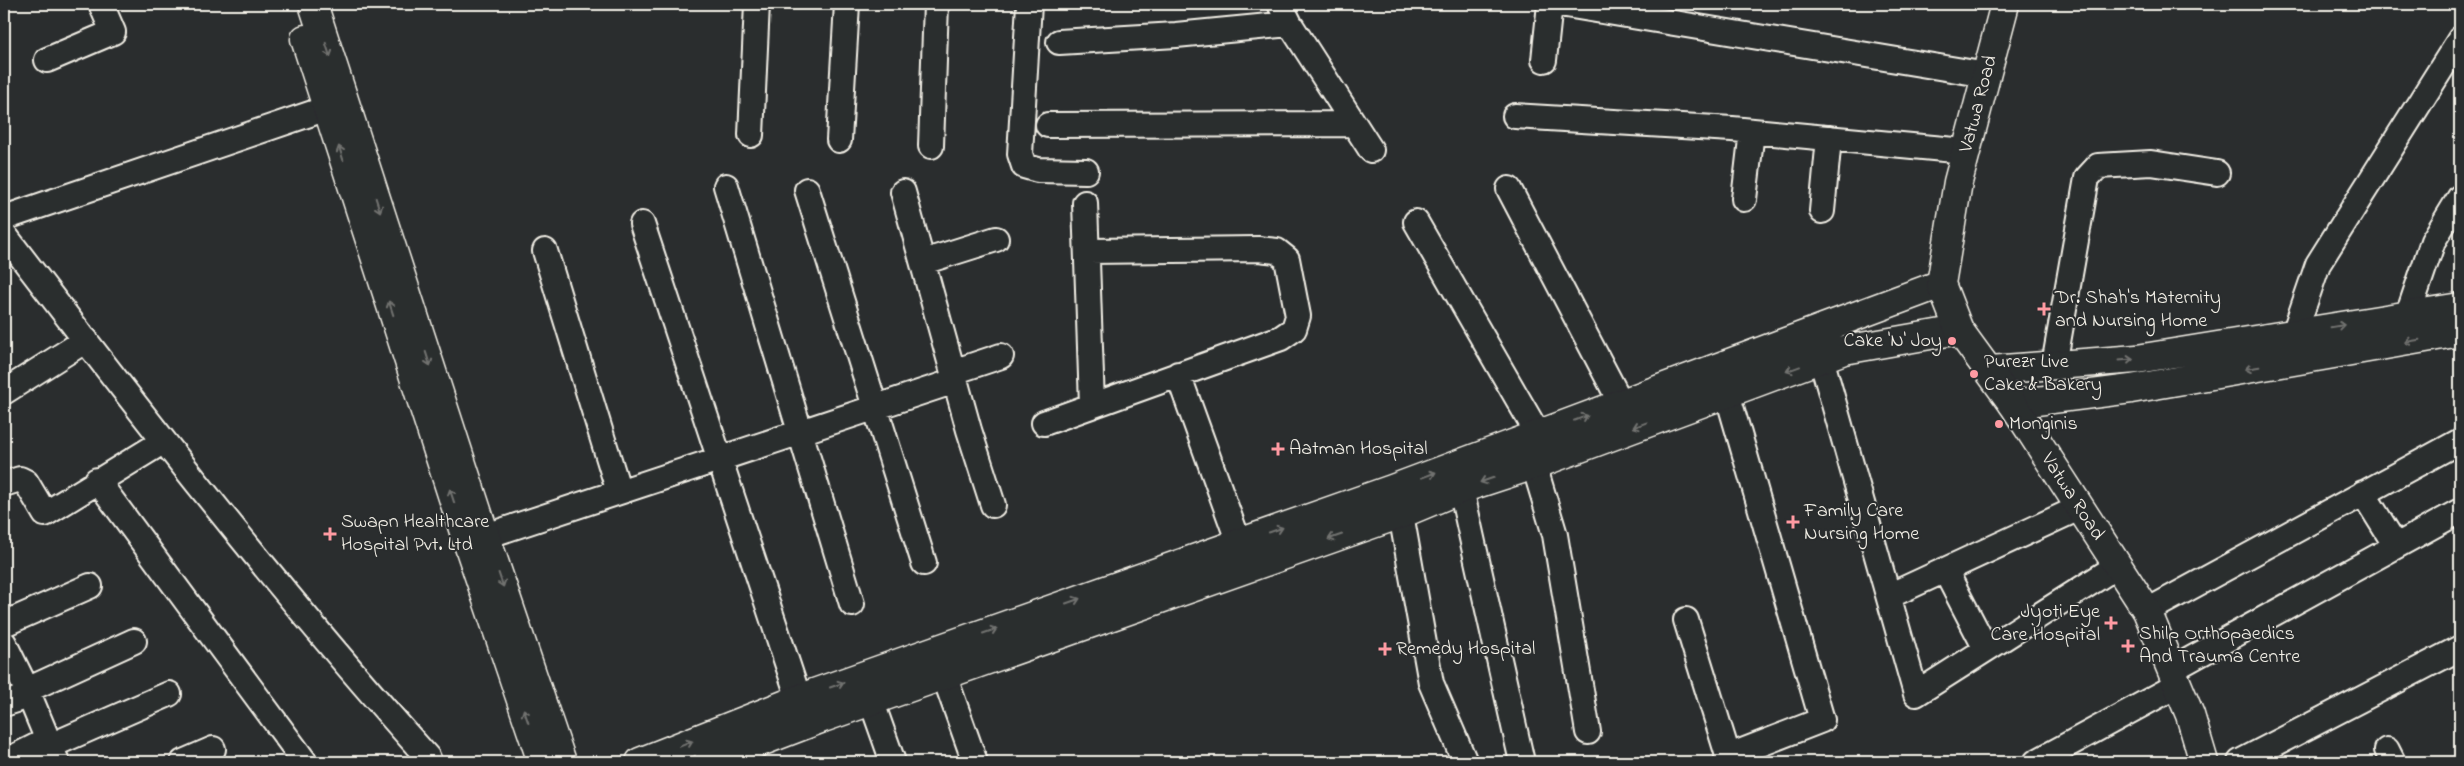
<svg xmlns="http://www.w3.org/2000/svg" width="2464" height="766" viewBox="0 0 2464 766" font-family="'Indie Flower',sans-serif">
  <style>
    .lines { fill: none; stroke-linecap: round; stroke-linejoin: round }
    .minor-casing { stroke: #f4f1e8; stroke-width: 28 }
    .tertiary-casing { stroke: #f4f1e8; stroke-width: 31 }
    .secondary-casing { stroke: #f4f1e8; stroke-width: 31 }
    .primary-casing { stroke: #f4f1e8; stroke-width: 31 }
    .minor { stroke: #2a2d2e; stroke-width: 24 }
    .tertiary { stroke: #2a2d2e; stroke-width: 28 }
    .secondary { stroke: #2a2d2e; stroke-width: 28 }
    .primary { stroke: #2a2d2e; stroke-width: 28 }
    .oneway { stroke: #71726f }
    .poi-dot { fill: #ff9aa2; stroke: #2a2d2e; stroke-width: 2 }
    .labels { text-anchor: middle; dominant-baseline: central; stroke-width: 4; stroke-linejoin: round; paint-order: stroke }
    .street-label { font-size: 20px; fill: #f4f1e8; stroke: #2a2d2e }
    .poi-label { font-size: 20px; fill: #f4f1e8; stroke: #2a2d2e; text-anchor: start }
  </style>
  <rect width="100%" height="100%" fill="#2a2d2e"/>
  <filter id="ink" filterUnits="userSpaceOnUse"><feTurbulence type="fractalNoise" baseFrequency=".02" numOctaves="2"/><feDisplacementMap in="SourceGraphic" scale="10" xChannelSelector="R" yChannelSelector="G"/><feConvolveMatrix kernelMatrix="1 2 1 2 8 2 1 2 1" color-interpolation-filters="sRGB"/></filter>
  <g filter="url(#ink)">
    <g class="lines">
      <defs>
        <path id="minor" d="M1029,4L1020,154L1024,166L1038,170L1086,171
          M1280,4L1290,24L1371,150
          M1560,4L1987,75
          M1059,42L1176,35L1290,24
          M47,60L113,32L101,4
          M1544,60L1550,4
          M1515,116L1732,129L1965,151
          M1048,125L1354,124
          M751,135L757,4
          M839,140L847,4
          M931,146L936,4
          M726,186L852,604
          M1509,189L1621,403
          M807,190L924,563
          M903,192L969,430L993,505
          M1744,199L1752,131
          M1085,203L1092,405
          M1822,211L1829,138
          M4,218L345,102
          M1416,222L1538,434
          M642,224L799,699
          M4,234C138,410 274,585 421,750L428,758L429,762
          M545,251L619,492
          M923,262L996,239
          M2408,315L2433,241L2460,197
          M2294,334L2318,264L2460,39
          M1821,358L1916,694L2117,566
          M2054,365L2087,178L2098,166L2151,163L2217,173
          M953,372L1001,356
          M1178,374L1239,543
          M4,392L86,340
          M1044,423L1281,338L1294,329L1298,316L1287,259L1277,251L1258,249L1089,251
          M1534,465L1555,535L1588,732
          M97,480L305,762
          M4,484L20,479L26,482L45,514L164,441
          M1461,489L1522,762
          M2363,493L2396,546
          M1395,497L1401,514L1431,683L1465,762
          M468,542L955,381
          M1945,570L1986,649
          M1889,596L2079,508
          M2147,611L2460,441
          M1686,620L1730,762
          M4,624L90,586
          M4,643L27,690L57,762
          M2171,670L2460,511
          M944,675L975,762
          M27,690L134,641
          M871,700L893,762
          M4,704L29,696
          M50,746L169,694
          M2387,750L2393,762
          M1727,757L1822,720L1727,393
          M4,762L48,740
          M183,762L213,749
          M2036,762L2178,685
          M2240,762L2460,648"/>
        <path id="tertiary" d="M1990,370L2137,359L2460,307
          M2013,404L2131,389L2460,332
          M640,762L814,693L1392,489L1941,284
          M708,762L823,718L1401,514L1461,489L1534,465L1844,350L1959,330"/>
        <path id="secondary" d="M2005,4L1958,182L1941,284L1959,330L2013,404L2147,611L2190,715L2204,762"/>
        <path id="primary" d="M313,4L482,526L562,762
          M305,39L464,532L542,762"/>
      </defs>
      <use href="#minor" class="minor-casing"/>
      <use href="#tertiary" class="tertiary-casing"/>
      <use href="#secondary" class="secondary-casing"/>
      <use href="#primary" class="primary-casing"/>
      <use href="#minor" class="minor"/>
      <use href="#tertiary" class="tertiary"/>
      <use href="#secondary" class="secondary"/>
      <use href="#primary" class="primary"/>
    </g>
    <defs><path id="oneway-shaft" d="M-6 0H5M1.5-3L5.5 0L1.5 3" fill="none" stroke-width="1.6" stroke-linecap="round" stroke-linejoin="round" transform="scale(1.25)"/></defs>
    <g class="oneway">
      <use href="#oneway-shaft" transform="translate(328 50) rotate(72)"/>
      <use href="#oneway-shaft" transform="translate(341 153) rotate(-108)"/>
      <use href="#oneway-shaft" transform="translate(378 205) rotate(72)"/>
      <use href="#oneway-shaft" transform="translate(391 308) rotate(-108)"/>
      <use href="#oneway-shaft" transform="translate(2338 326) rotate(-9)"/>
      <use href="#oneway-shaft" transform="translate(2412 341) rotate(170)"/>
      <use href="#oneway-shaft" transform="translate(428 359) rotate(72)"/>
      <use href="#oneway-shaft" transform="translate(2126 360) rotate(-4)"/>
      <use href="#oneway-shaft" transform="translate(2252 368) rotate(170)"/>
      <use href="#oneway-shaft" transform="translate(1793 369) rotate(160)"/>
      <use href="#oneway-shaft" transform="translate(1581 418) rotate(-20)"/>
      <use href="#oneway-shaft" transform="translate(1640 425) rotate(160)"/>
      <use href="#oneway-shaft" transform="translate(1429 475) rotate(-21)"/>
      <use href="#oneway-shaft" transform="translate(1487 480) rotate(161)"/>
      <use href="#oneway-shaft" transform="translate(452 496) rotate(-108)"/>
      <use href="#oneway-shaft" transform="translate(1276 530) rotate(-19)"/>
      <use href="#oneway-shaft" transform="translate(1335 537) rotate(161)"/>
      <use href="#oneway-shaft" transform="translate(501 580) rotate(71)"/>
      <use href="#oneway-shaft" transform="translate(1073 601) rotate(-19)"/>
      <use href="#oneway-shaft" transform="translate(990 631) rotate(-19)"/>
      <use href="#oneway-shaft" transform="translate(837 685) rotate(-19)"/>
      <use href="#oneway-shaft" transform="translate(526 716) rotate(-109)"/>
      <use href="#oneway-shaft" transform="translate(686 744) rotate(-22)"/>
    </g>
  </g>
  <g class="poi-dot">
    <path d="M2041.5 301.5h5v5h5v5h-5v5h-5v-5h-5v-5h5z"/>
    <circle cx="1952" cy="341" r="5"/>
    <circle cx="1974" cy="374" r="5"/>
    <circle cx="1999" cy="424" r="5"/>
    <path d="M1275.5 441.5h5v5h5v5h-5v5h-5v-5h-5v-5h5z"/>
    <path d="M1790.5 514.5h5v5h5v5h-5v5h-5v-5h-5v-5h5z"/>
    <path d="M327.5 526.5h5v5h5v5h-5v5h-5v-5h-5v-5h5z"/>
    <path d="M2108.5 615.5h5v5h5v5h-5v5h-5v-5h-5v-5h5z"/>
    <path d="M2125.5 638.5h5v5h5v5h-5v5h-5v-5h-5v-5h5z"/>
    <path d="M1382.5 641.5h5v5h5v5h-5v5h-5v-5h-5v-5h5z"/>
  </g>
  <g class="labels">
    <g class="street-label">
      <text transform="translate(1979 104) rotate(-75)">Vatwa Road</text>
      <text transform="translate(2072 497) rotate(57)">Vatwa Road</text>
    </g>
    <g class="poi-label">
      <text x="2055" y="298">Dr. Shah's Maternity<tspan x="2055" dy="23">and Nursing Home</tspan></text>
      <text x="1942" y="341" text-anchor="end">Cake 'N' Joy</text>
      <text x="1984" y="362">Purezr Live<tspan x="1984" dy="23">Cake &amp; Bakery</tspan></text>
      <text x="2009" y="424">Monginis</text>
      <text x="1289" y="449">Aatman Hospital</text>
      <text x="1804" y="511">Family Care<tspan x="1804" dy="23">Nursing Home</tspan></text>
      <text x="341" y="522">Swapn Healthcare<tspan x="341" dy="23">Hospital Pvt. Ltd</tspan></text>
      <text x="2100" y="612" text-anchor="end">Jyoti Eye<tspan x="2100" dy="23">Care Hospital</tspan></text>
      <text x="2139" y="634">Shilp Orthopaedics<tspan x="2139" dy="23">And Trauma Centre</tspan></text>
      <text x="1396" y="649">Remedy Hospital</text>
    </g>
  </g>
  <rect width="2464" height="766" fill="none" stroke="#2a2d2e" stroke-width="20"/>
  <rect x="10" y="10" width="2444" height="746" fill="none" stroke="#f4f1e8" stroke-width="2" filter="url(#ink)"/>
</svg>
